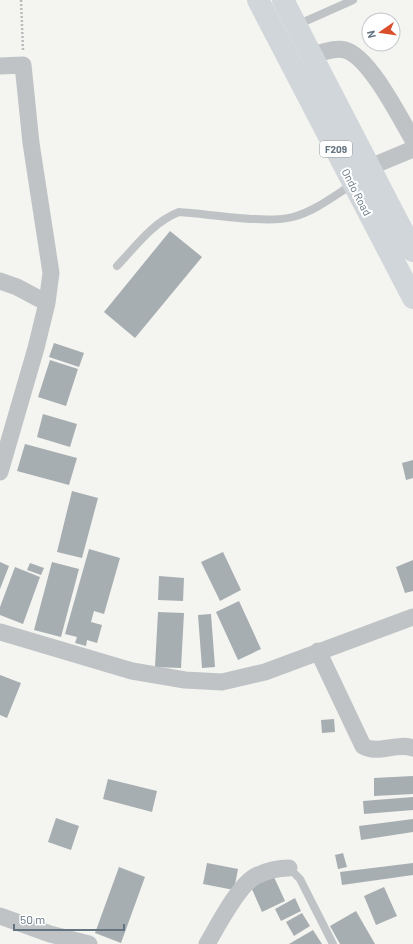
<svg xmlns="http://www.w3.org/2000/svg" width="413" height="944" viewBox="0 0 413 944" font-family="Barlow,sans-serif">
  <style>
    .building { fill: #a6aeb2 }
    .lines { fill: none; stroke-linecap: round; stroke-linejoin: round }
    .path { stroke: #b9bbbd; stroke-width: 2.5; stroke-dasharray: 2 2; stroke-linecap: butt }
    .service { stroke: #bfc3c6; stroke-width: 8 }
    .minor { stroke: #bfc3c6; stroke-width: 17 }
    .primary { stroke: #d1d6da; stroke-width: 22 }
    .labels { text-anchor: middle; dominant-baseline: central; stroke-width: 4; stroke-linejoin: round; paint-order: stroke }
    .shield { fill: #fff; stroke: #929ea6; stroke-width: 1 }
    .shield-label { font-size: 10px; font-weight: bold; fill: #647480 }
    .street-label { font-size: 11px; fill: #647480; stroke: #fff }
  </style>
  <rect width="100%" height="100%" fill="#f4f4f0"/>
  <path class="building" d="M170,231L202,257L135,338L104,312Z
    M54,343L84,353L79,367L49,357Z
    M50,360L78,369L66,406L38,397Z
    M43,414L77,424L70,447L37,437Z
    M25,444L77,458L69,485L17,471Z
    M413,460V478L406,480L402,463Z
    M72,491L98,498L82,558L57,552Z
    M89,549L120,558L104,614L94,611L91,622L102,625L97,643L87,640L86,646L75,643L77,637L65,634Z
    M223,552L241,590L220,601L201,562Z
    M413,560V591L405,593L396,567Z
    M0,562L9,566L0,589Z
    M52,562L79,569L61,637L34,630Z
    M30,563L44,568L41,575L27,570Z
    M15,567L40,577L23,624L0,615V607Z
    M159,576L184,578L183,601L158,600Z
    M239,601L261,649L238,660L216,612Z
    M158,612L184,613L181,668L155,667Z
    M211,614L215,667L202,668L198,615Z
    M0,675L21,683L7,718L0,715Z
    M334,719L335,732L322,733L321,720Z
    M413,776V794L374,796V778Z
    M108,779L157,791L152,812L103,799Z
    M413,797V810L364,814L363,801Z
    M56,818L79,826L71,850L48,842Z
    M413,819V832L361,840L359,826Z
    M343,853L347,867L338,869L335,855Z
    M207,863L238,869L234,890L203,884Z
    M413,863V875L342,885L340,872Z
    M119,867L145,877L121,943L95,933Z
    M274,877L285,901L262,912L251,887Z
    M384,887L397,916L376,925L364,896Z
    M295,898L301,911L281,921L275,909Z
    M356,911L375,944H340L330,926Z
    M302,913L310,926L294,936L286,922Z
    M313,930L322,944H289Z"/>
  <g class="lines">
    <path class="path" d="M21,0L23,50"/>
    <path class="service" d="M297,25L353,0
      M117,266C136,246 153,222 179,212C210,214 266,224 293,217C315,211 334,196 353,184
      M289,868L300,879L333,944"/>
    <path class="minor" d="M312,55C322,53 335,47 345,50C369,56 400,118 413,140
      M0,66L23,65L31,143L51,273L47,303L36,348L0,472
      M370,167L413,149
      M0,281L17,287L47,303
      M0,632L132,671L185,680L222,682L265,672L413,617
      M318,651L363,746C378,755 396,742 413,748
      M0,916L50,934L89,944
      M207,944C217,927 239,884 256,876C266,871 278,868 289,868"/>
    <path class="primary" d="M258,0L413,298
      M283,0L413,251"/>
  </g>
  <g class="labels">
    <rect class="shield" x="320" y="141" width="32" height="16" rx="3"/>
    <g class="shield-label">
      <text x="336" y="149">F209</text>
    </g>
    <g class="street-label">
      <text transform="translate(357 192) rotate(63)">Ondo Road</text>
    </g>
  </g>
  <g transform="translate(381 32) rotate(257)"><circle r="19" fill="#ffffff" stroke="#c1c7cc"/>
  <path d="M0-3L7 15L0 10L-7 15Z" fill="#d94f2b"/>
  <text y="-6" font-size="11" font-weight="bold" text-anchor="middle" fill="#647480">N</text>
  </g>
  <path d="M14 924v6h110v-6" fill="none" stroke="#647480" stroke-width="2"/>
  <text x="20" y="924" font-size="12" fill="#647480" stroke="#ffffff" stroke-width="3" paint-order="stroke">50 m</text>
</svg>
